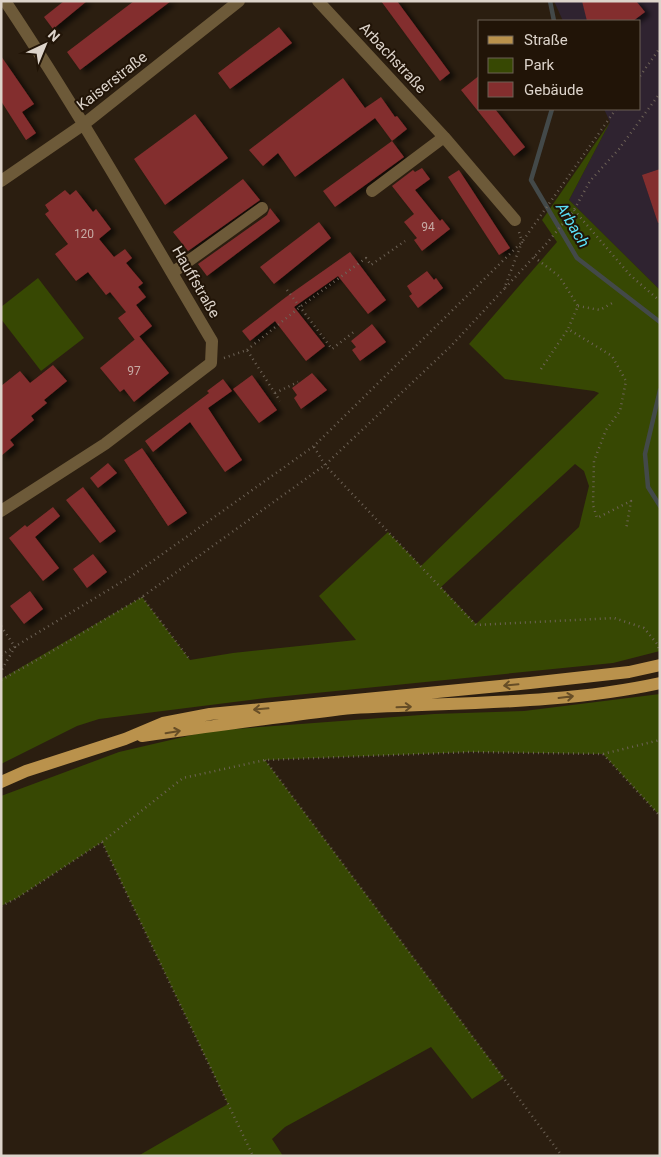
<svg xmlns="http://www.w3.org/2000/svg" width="661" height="1157" viewBox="0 0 661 1157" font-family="Roboto,sans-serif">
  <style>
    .commercial { fill: #2f2330 }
    .green { fill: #374803; fill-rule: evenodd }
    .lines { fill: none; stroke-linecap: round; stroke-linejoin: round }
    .stream { stroke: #434949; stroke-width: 4.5 }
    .building { fill: #832e2e; filter: url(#shadow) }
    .path { stroke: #6e6357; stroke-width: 2.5; stroke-dasharray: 1 4; stroke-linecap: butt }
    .minor { stroke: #6d5a39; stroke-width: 12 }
    .major { stroke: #ba924c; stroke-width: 12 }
    .oneway { stroke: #664d26 }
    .labels { text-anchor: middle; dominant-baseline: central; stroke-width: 4; stroke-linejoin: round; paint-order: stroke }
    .number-label { font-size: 12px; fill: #c6aaa4 }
    .street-label { font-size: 15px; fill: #ddd4cb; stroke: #211407 }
    .water-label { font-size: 16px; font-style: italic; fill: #5ae0f6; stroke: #211407 }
  </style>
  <defs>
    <filter id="shadow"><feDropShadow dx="5.5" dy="3" stdDeviation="2.5" flood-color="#0009"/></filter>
  </defs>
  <rect width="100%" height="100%" fill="#2b1e10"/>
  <path class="commercial" d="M554,1H660V290L569,200L610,122L604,109H640V21H563Z"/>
  <path class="green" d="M610,122L569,200L660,290V651L613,663L266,698L99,719L77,726L1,764V679L142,597L190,660L233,653L356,640L319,596L388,532L421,566L599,393L594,391L505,379L469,344L557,242L542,220ZM575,464L584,471L589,486L579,527L476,624L441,587Z
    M38,278L84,338L41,371L1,319V307Z
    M660,694V816L603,754L471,752L265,760L504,1078L472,1099L431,1047L285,1127L272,1139L283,1156H138L228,1104L102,842L17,898L1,906V796L119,752L209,731L434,714L524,711Z"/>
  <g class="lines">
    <path class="stream" d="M550,1L554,21
      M552,109L531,180L577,258L660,322
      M660,390L645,454L648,487L660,506"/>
  </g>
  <path class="building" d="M64,1H87L53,29L44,17Z
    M134,1H171L80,70L67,52Z
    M381,1H397L450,73L440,81Z
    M582,1H636L645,12L633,21H587Z
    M279,27L292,43L230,89L218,73Z
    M1,56L34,104L22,112L36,133L26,140L1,101Z
    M480,75V109H495L525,147L514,156L461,90Z
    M343,78L365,108L381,97L395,117L397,116L407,129L392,141L375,118L295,177L278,153L263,166L249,150Z
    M195,114L228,158L165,205L134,159Z
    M392,141L404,157L335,207L323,191Z
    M422,168L430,179L415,190L440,221L442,219L450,229L422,251L414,240L417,238L404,222L414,214L392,186L413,170L415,172Z
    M660,169V222L658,223L642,175Z
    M459,170L510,248L499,255L448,177Z
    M243,179L260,200L188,251L173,232Z
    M65,190L70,195L76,190L93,212L96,209L111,229L99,239L114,257L125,249L132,258L126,263L143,283L138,287L146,297L136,305L152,326L135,340L118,318L126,312L110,292L106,295L88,272L76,281L55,254L68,244L45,214L49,211L45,205Z
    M270,208L280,221L207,276L198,264L267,215Z
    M319,222L331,238L274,284L260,267Z
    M350,252L386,300L368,314L338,276L294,307L325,346L306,361L275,321L250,341L242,331L286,297Z
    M427,271L434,280L436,278L443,288L418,308L409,296L412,294L407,286Z
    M372,324L386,342L360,361L352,350L356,347L351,341Z
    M139,336L169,373L134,402L124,389L120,392L100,368Z
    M53,365L67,381L44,400L47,403L31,416L34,420L10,440L14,445L1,456V386L20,371L30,383Z
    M312,373L327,390L301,409L294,398L297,395L292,388Z
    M252,375L277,410L259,423L233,389Z
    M223,379L232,391L208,408L242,460L225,472L190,422L153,452L145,441L209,393L207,391Z
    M142,448L187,513L168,526L124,460Z
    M108,463L117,473L98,488L90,478Z
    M83,487L116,531L100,543L66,500Z
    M53,507L60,516L35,537L59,568L43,581L9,538L25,525L27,527Z
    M93,554L107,572L87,588L73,569Z
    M30,591L43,609L24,624L10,606Z"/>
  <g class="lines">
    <path class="path" d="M640,76L660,48
      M574,210L630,275L660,301
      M534,257L559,276L578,306L568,329L612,356L626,381L620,411L606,430L594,461L593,505L597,518L631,501L626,530
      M505,288L547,243L574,210L590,181L619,149L660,93
      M287,290L332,349L355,331
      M578,306L600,310L614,302
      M247,350L300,307L366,258L371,265L405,241
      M224,358L247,350L280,401
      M541,369L568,329
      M275,393L298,382
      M314,447L325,465L476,625L614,618L644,628L658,645L659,652
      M142,597L190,660
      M1,626L15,647L1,671
      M1,655L133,575L314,446L522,242L616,109
      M1,680L44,656L142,597L325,465L451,346L504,289L522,242L519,232
      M603,754L660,816
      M265,760L562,1156
      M102,842L253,1156
      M1,906L17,898L102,842L183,778L265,760L471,752L603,754L660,740"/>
    <path class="minor" d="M318,1L444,137L515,220
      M1,181L84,124L239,1
      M372,191L444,137
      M172,273L262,208
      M1,511L105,444L211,363L212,341C144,226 79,112 5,1"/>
    <path class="major" d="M142,736C191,729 240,722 289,716C310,713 332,710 353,708C456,702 559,705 660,683
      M1,782L26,771L125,739L163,723L210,714L530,683L629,672L660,665"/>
  </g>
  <defs><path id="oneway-shaft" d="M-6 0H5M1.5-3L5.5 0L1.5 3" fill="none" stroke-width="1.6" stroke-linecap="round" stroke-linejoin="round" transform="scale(1.25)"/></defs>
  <g class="oneway">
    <use href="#oneway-shaft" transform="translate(511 685) rotate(174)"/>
    <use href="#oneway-shaft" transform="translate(566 697) rotate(-7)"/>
    <use href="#oneway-shaft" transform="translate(404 707) rotate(-2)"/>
    <use href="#oneway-shaft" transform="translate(261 709) rotate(175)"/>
    <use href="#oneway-shaft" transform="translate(173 732) rotate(-9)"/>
  </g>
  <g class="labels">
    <g class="number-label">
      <text x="428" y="227">94</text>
      <text x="84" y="234">120</text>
      <text x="134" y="371">97</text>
    </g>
    <g class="street-label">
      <text transform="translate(393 58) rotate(47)">Arbachstraße</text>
      <text transform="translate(112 81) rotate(-38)">Kaiserstraße</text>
      <text transform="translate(196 282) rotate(60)">Hauffstraße</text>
    </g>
    <g class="water-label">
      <text transform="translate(573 225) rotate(59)">Arbach</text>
    </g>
  </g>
  <rect width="661" height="1157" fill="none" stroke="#ddd4cb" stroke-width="5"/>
  <rect x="478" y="20" width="162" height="90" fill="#211407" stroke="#6c6155"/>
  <rect x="488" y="36" width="25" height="8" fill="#ba924c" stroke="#6c6155"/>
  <text x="524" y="45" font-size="15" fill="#ddd4cb">Straße</text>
  <rect x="488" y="58" width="25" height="15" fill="#374803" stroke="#6c6155"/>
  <text x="524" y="70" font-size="15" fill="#ddd4cb">Park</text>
  <rect x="488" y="82" width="25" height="15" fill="#832e2e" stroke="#6c6155"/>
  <text x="524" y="95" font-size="15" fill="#ddd4cb">Gebäude</text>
  <g transform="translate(45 45) rotate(44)" stroke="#211407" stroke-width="4" paint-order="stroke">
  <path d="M0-4L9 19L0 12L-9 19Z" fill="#ddd4cb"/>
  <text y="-8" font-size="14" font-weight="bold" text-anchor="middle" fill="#ddd4cb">N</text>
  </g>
</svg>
